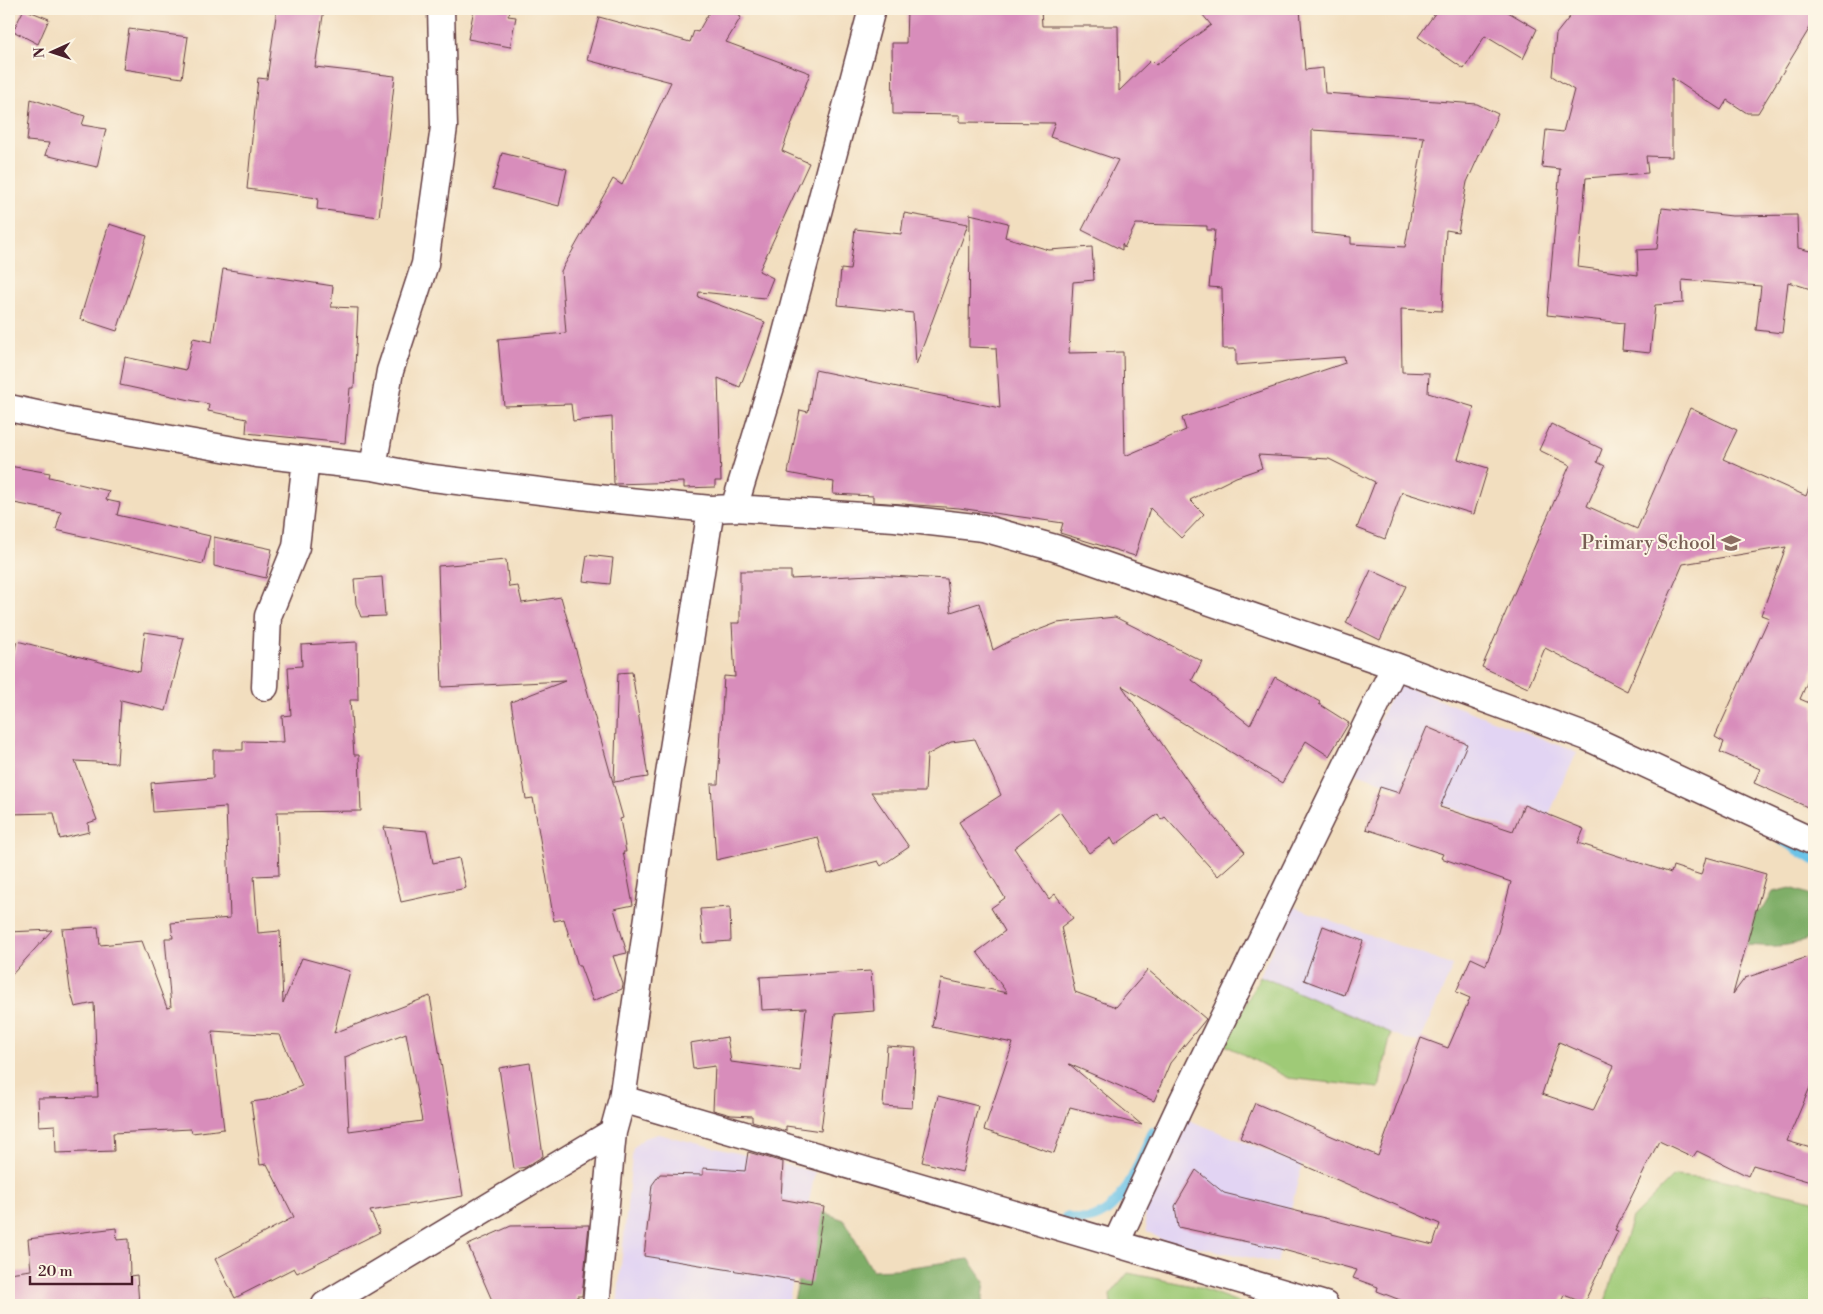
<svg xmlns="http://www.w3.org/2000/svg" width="1823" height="1314" viewBox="0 0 1823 1314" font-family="'Libre Bodoni',serif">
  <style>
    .built { fill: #e2d4f3 }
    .green { fill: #9fca77; stroke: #747451 }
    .forest { fill: #7fae68; stroke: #64664a }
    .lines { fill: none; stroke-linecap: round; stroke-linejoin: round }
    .stream { stroke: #6bc3e8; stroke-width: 10 }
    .building { fill: #d88dbb; fill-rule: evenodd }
    .minor-casing { stroke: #633c41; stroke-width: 29 }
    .minor { stroke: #fff; stroke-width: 26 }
    .labels { text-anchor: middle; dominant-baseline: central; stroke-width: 4; stroke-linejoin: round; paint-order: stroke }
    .education-label { font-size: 19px; fill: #785e54; stroke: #fcf5e5; text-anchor: end }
  </style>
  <rect width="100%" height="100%" fill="#fcf5e5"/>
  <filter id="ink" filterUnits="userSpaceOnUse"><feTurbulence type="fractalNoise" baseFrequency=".02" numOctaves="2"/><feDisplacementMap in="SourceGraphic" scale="10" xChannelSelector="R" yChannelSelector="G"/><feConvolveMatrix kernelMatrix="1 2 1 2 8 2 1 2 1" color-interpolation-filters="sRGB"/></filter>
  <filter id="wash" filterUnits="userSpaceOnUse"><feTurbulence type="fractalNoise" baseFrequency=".0096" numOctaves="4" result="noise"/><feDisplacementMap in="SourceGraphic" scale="20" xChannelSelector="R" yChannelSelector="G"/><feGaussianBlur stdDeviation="1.12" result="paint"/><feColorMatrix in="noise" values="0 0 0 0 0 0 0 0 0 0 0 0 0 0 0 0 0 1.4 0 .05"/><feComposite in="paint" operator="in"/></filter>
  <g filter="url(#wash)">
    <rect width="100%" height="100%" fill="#f2debf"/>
    <path class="built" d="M1397,684L1577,752L1538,839L1354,772Z
      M1292,906L1453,966L1420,1042L1408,1040L1260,976Z
      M1186,1119L1302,1165L1277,1263L1162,1240L1147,1231L1144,1211Z
      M658,1134L815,1172L788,1305H617L633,1148L644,1138Z"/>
    <path class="green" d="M1260,976L1391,1033L1379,1088L1288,1078L1225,1045Z
      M1674,1176L1724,1180L1814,1200V1305H1604L1632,1218Z
      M1128,1273L1198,1287L1246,1305H1111L1110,1295Z"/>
    <path class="forest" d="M1791,888L1814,896V935C1794,948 1771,947 1747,945L1742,930L1748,918L1764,908L1773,892Z
      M820,1211L844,1220L872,1270L897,1269L969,1259L985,1282L982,1305H793L803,1261Z"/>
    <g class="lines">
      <path class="stream" d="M1782,840L1814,860
        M1066,1217C1117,1234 1136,1167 1153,1132"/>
    </g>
    <g id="blocks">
      <path class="building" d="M24,9L49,19L38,44L13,31Z
        M277,9H324L315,67L395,76L379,217L317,209L318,198L247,189L258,78L267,79Z
        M474,9H511L508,16L516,17L510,47L468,39Z
        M711,9H726L741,17L726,42L810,73L782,151L809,163L759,271L773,278L765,298L699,292L698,297L765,322L740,387L718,378L721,481H715V487L684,488V482L614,484L612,417L573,421L571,404L504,406L498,339L566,333L561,271L613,179L622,185L671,82L587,60L599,17L690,42L694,31L698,32Z
        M907,9H1041L1042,26H1118L1119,91L1151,60L1156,65L1211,25L1198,9H1300L1305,70L1323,68L1325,93L1477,104L1498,114L1467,182L1458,232L1446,230L1442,311L1401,309L1402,372L1429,373L1428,393L1474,407L1458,459L1488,468L1474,514L1402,492L1385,539L1357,528L1375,482L1329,459L1258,455L1262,468L1236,477L1190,500L1204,514L1181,538L1150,508L1135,556L1060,533L1063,523L959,508L873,502V496L833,494L834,482L788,473L800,410L808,412L815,370L1000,408L996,348L969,347L970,214L1008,223L1005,237L1049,250L1092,247L1094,280L1073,282L1069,353L1123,352L1125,456L1186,430L1182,418L1345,363L1344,357L1236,365V349H1223L1222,288L1209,287L1215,230H1207V226L1136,224L1124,248L1122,244V250L1082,230L1118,160L1050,137L1055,123L960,122V115L893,114L892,43H906ZM1312,130L1424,137L1405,247L1351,244V237L1312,233Z
        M1438,9H1503L1537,29L1523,59L1485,36L1464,69L1418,37Z
        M1576,9H1801L1814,17V21L1758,113H1747L1727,100L1721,110L1672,78V157L1646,156L1648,173L1586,178L1578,267L1638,275L1637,250L1657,249L1662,208L1732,216L1797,215L1798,248L1814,252V290L1788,282L1782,333L1756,330L1761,286L1682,280L1683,303L1655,305L1650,353L1622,350L1624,323L1547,315L1560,169L1542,167L1546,130L1563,132L1574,90L1552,76L1556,34Z
        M129,29L188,37L182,78L123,69Z
        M31,99L85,116L82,125L106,129L97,167L45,155L49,143L27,141Z
        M502,153L567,169L559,206L493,189Z
        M904,213L968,224L916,365L913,313L838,305L841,269L850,270L855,229L901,234Z
        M109,224L147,236L117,331L80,319Z
        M223,269L333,286L331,307L358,308L354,388H350L345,443L246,433L247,419L208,411L209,404L120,385L125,357L186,370L193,338L212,342Z
        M1690,408L1737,430L1723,459L1806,496L1812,480H1814V667L1800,699L1814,705V810L1754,783L1760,769L1720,752L1724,742L1715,737L1769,618L1761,615L1786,547L1683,564L1627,691L1545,648L1528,688L1482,667L1570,465L1539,450L1551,424L1602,449L1597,462L1605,466L1587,506L1637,529Z
        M9,466L50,473L49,477L109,491L106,500L120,503L117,515L210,536L203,564L56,530L61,512L9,502Z
        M214,537L272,549L266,578L214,566Z
        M587,555L613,558L610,584L583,581Z
        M506,560L509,587L518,586L522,603L561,597L623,818L620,819L626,852H623L633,905L614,909L627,953L613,956L623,984L622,989L593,1001L580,966H578L564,919L554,921L533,798L526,799L511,702L565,681L442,687L438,566Z
        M1371,570L1406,586L1380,640L1346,623Z
        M740,571H791V579L871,575L947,579L951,612L979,603L993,650L1012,640L1057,623L1115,617L1202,661L1192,680L1250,725L1275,677L1320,702L1319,704L1349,723L1329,756L1306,741L1282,783L1122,686L1205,806L1245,852L1218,876L1165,817L1161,820L1158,814L1115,845L1111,838L1089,853L1060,812L1014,848L1049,899L1055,894L1073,918L1061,927L1075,992L1116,1007L1148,970L1206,1019L1170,1063L1154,1101L1069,1064L1142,1125L1070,1107L1054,1153L984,1130L1013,1043L932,1027L941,979L1007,993L977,952L1005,931L991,908L1005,898L959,822L1001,795L975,739L951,742L927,755L925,792H871L909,847L881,866L878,861L828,874L818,837L716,860L711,784H718L724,676L735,677L732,623H740Z
        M382,577L385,616L361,617L356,604L354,579Z
        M145,632L184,638L166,711L121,700L117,763L75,761L97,820L88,823L89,832L60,839L54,813L9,814L12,672L9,671L17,641L140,672Z
        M357,642L358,700H350L354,755H359L361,811L277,812L279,875L254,876L258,933L280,931L283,1003L302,958L350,971L334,1033L430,996L463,1196L370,1211L380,1232L297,1273L294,1268L235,1298L215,1259L294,1217L267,1164L260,1165L251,1102L266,1100L302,1086L280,1035L212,1031L224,1129L192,1133L191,1129L113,1133L114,1151L56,1153L55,1125L39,1126L38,1098L98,1097L94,1003L75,1007L70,989L62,929L98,927L100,945L142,941L167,1008L171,1007L165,938H173L171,923L230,918L226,807L153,812L151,783L213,778V750H243V741L284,742L282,716L291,715L288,667L302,666L301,645ZM406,1033L422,1121L349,1131L345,1057Z
        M632,672L648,777L614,782L618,673Z
        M1427,727L1467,744L1440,807L1513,831L1524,805L1584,829L1578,843L1671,873L1673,866L1701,875L1706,857L1766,874L1733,994L1745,978L1814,955V1078L1787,1141L1814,1149V1183L1753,1165L1748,1176L1697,1151L1693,1157L1659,1141L1615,1230L1618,1231L1584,1303L1564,1295L1560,1305H1413L1377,1291L1378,1287L1353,1278L1357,1270L1276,1248L1178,1227L1175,1206L1196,1170L1224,1193L1433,1245L1440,1224L1240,1138L1255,1103L1378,1156L1421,1038L1448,1048L1470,998L1456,992L1471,958L1486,965L1498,932L1511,882L1441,858L1443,854L1366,829L1380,787L1399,793ZM1559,1042L1614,1066L1593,1111L1542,1094Z
        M384,827L427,831L433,863L459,858L466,888L401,902Z
        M730,907L731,941L703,943L700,909Z
        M1323,926L1363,941L1344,995L1304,980Z
        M52,930L9,978V932Z
        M871,971L874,1011L835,1014L821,1131L786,1126V1131L752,1121V1116L731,1115L713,1110L715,1066L693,1069L690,1043L727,1037L731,1062L800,1071L806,1008L762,1010L760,977Z
        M887,1046L916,1048L912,1108L883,1106Z
        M530,1063L543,1156L526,1167L514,1169L499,1068Z
        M938,1096L978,1106L962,1172L922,1162Z
        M748,1152L783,1162L781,1199L824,1207L811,1283L644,1256L652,1185L660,1174L703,1175V1168L745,1171Z
        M589,1225L582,1296H577V1305H494L468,1245L511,1226Z
        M116,1228L117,1240L129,1239L130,1276L137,1275L139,1305H9V1273L31,1270L28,1239Z"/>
    </g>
  </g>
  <g filter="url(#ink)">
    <use href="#blocks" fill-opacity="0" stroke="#633c41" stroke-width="1"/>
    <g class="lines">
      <defs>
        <path id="minor" d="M9,408L69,421L257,454L373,467L424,477L598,498L711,509L734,508L895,518L983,528L1055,548L1395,666L1587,737L1814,842
          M373,467L390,371L425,264L444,127L441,9
          M734,508L777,367L872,9
          M265,687L268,616L296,547L306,459
          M622,1099L1325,1305
          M1116,1243L1180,1106L1395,666
          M325,1305L613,1132
          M596,1305L613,1132L622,1099L663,812L711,509"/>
      </defs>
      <use href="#minor" class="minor-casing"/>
      <use href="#minor" class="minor"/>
    </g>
  </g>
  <defs>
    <symbol id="school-bare" viewBox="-9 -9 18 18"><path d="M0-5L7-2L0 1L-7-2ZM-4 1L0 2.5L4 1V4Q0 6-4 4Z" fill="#8d6e63" stroke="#fcf5e5" stroke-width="2.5" paint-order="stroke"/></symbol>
  </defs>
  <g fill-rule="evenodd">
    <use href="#school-bare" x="1717" y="529" width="28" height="28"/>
  </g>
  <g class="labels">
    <g class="education-label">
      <text x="1716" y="543">Primary School</text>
    </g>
  </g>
  <rect width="1823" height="1314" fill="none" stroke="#fcf5e5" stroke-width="30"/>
  <g transform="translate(52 52) rotate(267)" stroke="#fcf5e5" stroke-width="4" paint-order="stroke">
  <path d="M0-4L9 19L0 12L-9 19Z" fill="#4a1f2b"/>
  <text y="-8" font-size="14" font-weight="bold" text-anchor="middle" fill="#4a1f2b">N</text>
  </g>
  <path d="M30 1276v8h102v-8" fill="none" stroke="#4a1f2b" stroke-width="2.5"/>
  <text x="38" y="1276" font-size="15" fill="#4a1f2b" stroke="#fcf5e5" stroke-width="4" paint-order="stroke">20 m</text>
</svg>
